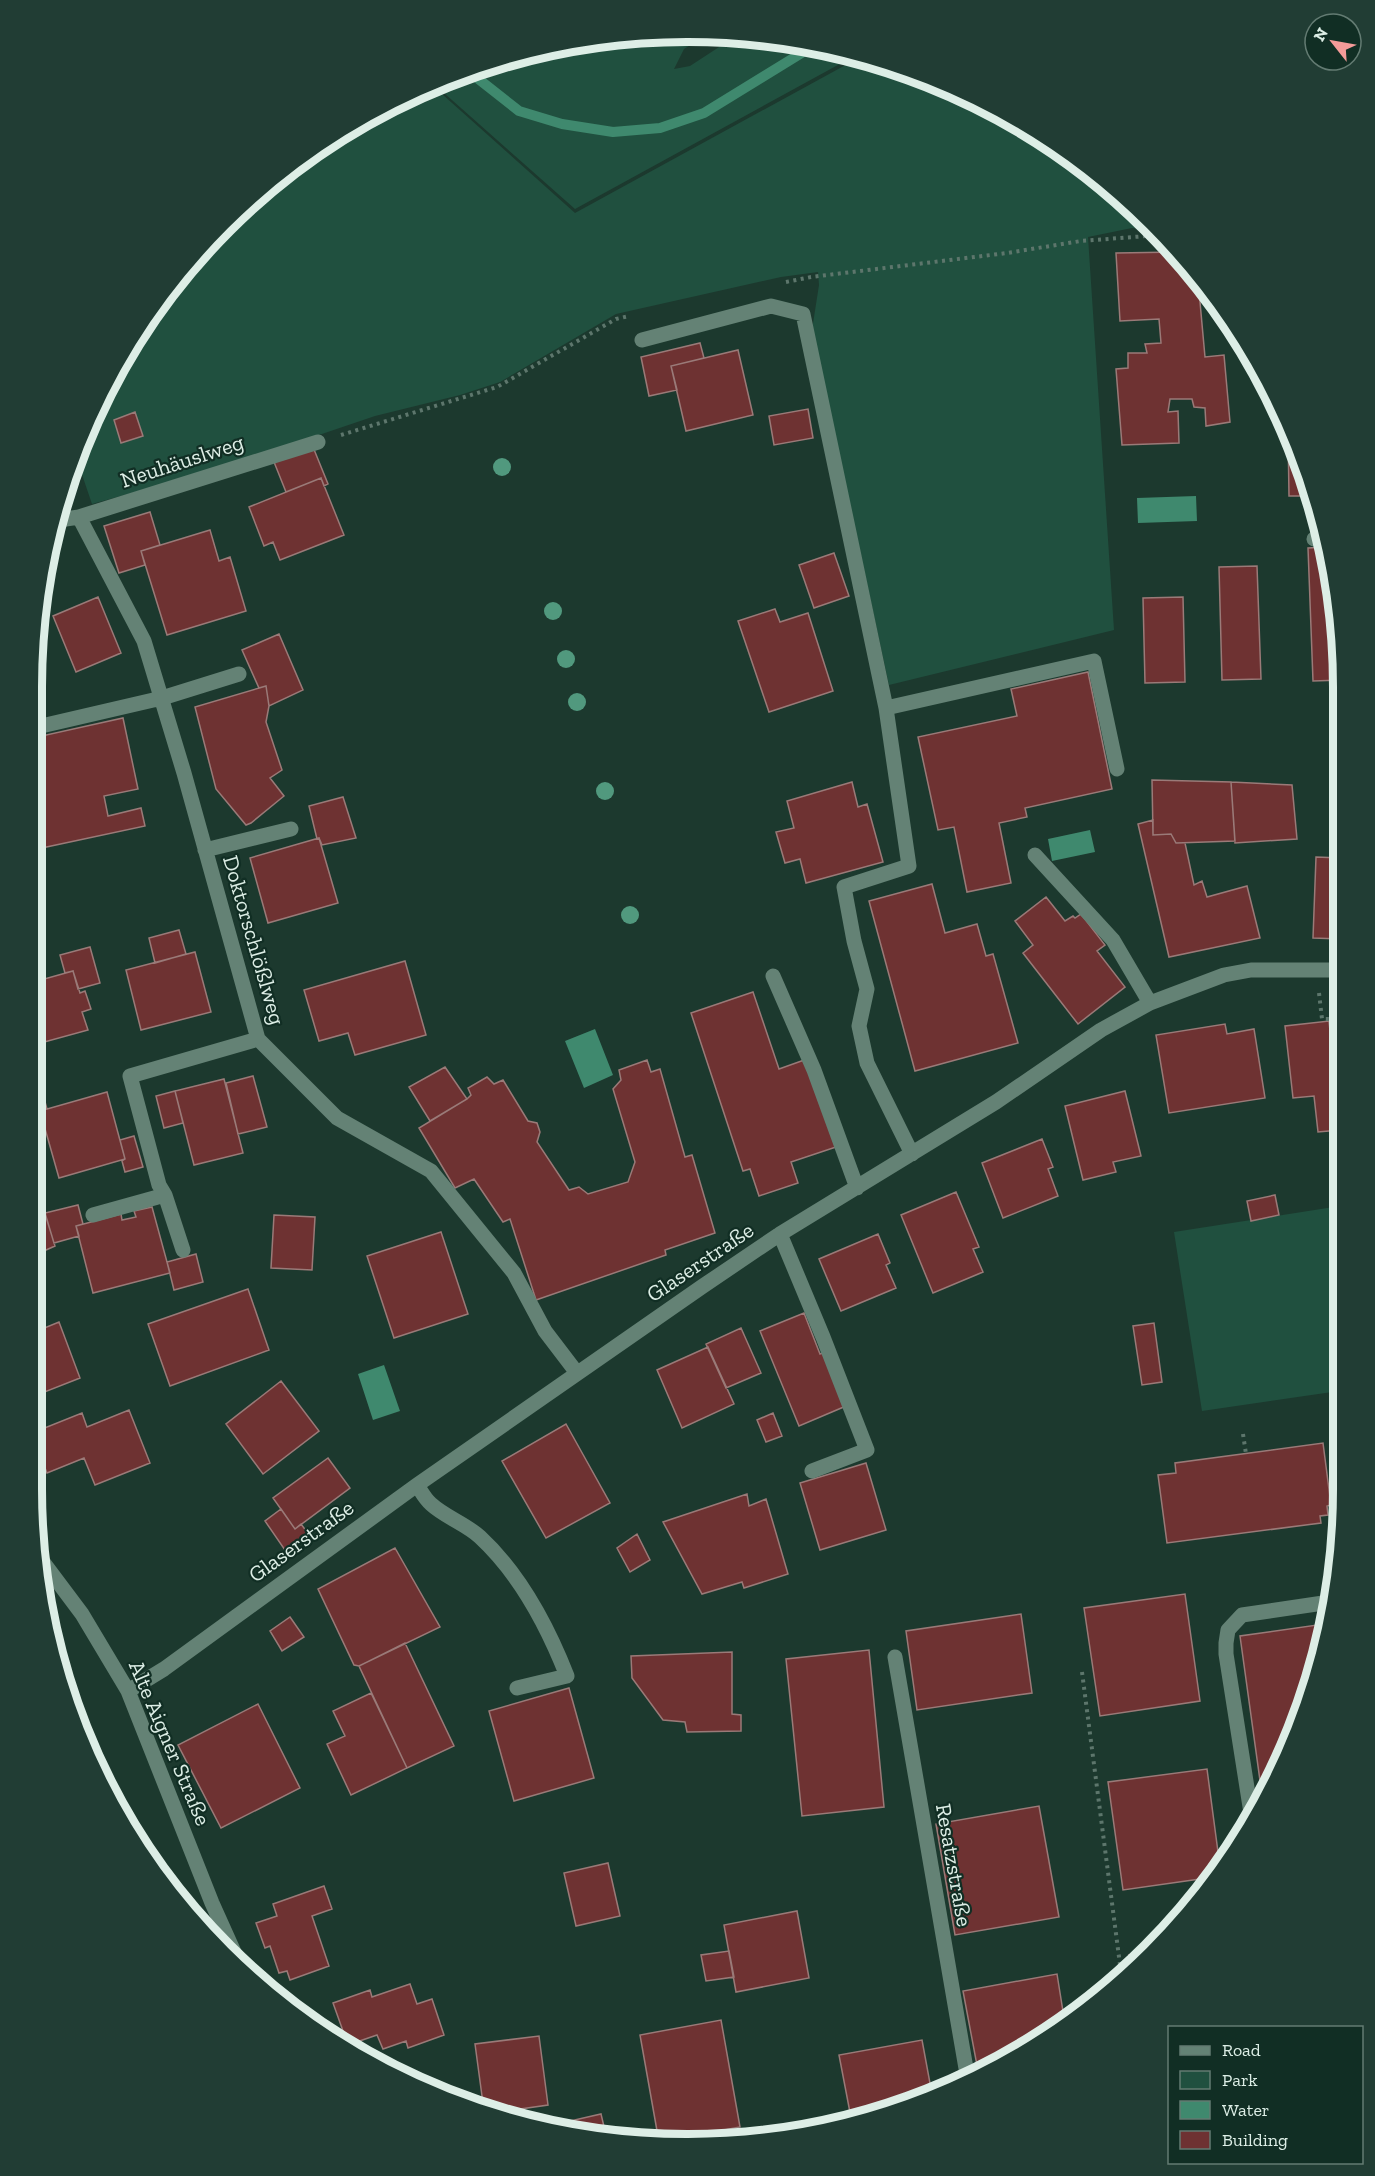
<svg xmlns="http://www.w3.org/2000/svg" width="1375" height="2176" viewBox="0 0 1375 2176" font-family="'Zilla Slab',serif">
  <style>
    .green { fill: #20503f }
    .water { fill: #3f896e }
    .lines { fill: none; stroke-linecap: round; stroke-linejoin: round }
    .stream { stroke: #3f896e; stroke-width: 10 }
    .building { fill: #6e3232; stroke: #9a7a78; stroke-width: 1.5 }
    .path { stroke: #5d766c; stroke-width: 4; stroke-dasharray: 3 4.5; stroke-linecap: butt }
    .minor { stroke: #648275; stroke-width: 15 }
    .tree { fill: #51997e }
    .labels { text-anchor: middle; dominant-baseline: central; stroke-width: 4.5; stroke-linejoin: round; paint-order: stroke }
    .street-label { font-size: 22px; fill: #ddeee6; stroke: #112e24 }
    .rim { fill: none; stroke: #ddeee6; stroke-width: 8 }
  </style>
  <rect width="100%" height="100%" fill="#1c392e"/>
  <path class="green" d="M708,34L684,49L674,69L690,66L739,34L858,54L575,209L435,85L461,74L470,81L481,65L488,64L506,67L493,63L602,37Z
    M862,56L978,99L1087,167L1154,230L1132,228L1088,237L1114,630L889,685L812,330L819,285L818,272L781,277L616,314L500,382L460,395L375,416L219,469L92,504L76,457L82,436L167,288L255,194L360,119L433,86L575,213Z
    M1340,1206L1339,1391L1202,1411L1174,1232Z"/>
  <path class="water" d="M1196,496L1197,521L1138,523L1137,498Z
    M1090,830L1095,852L1052,861L1048,839Z
    M595,1029L613,1075L584,1088L565,1041Z
    M384,1365L400,1411L373,1420L358,1374Z"/>
  <g class="lines">
    <path class="stream" d="M467,70L519,111L562,124L613,132L660,128L704,113L813,46"/>
  </g>
  <path class="building" d="M1178,252L1198,280L1205,357L1224,355L1230,422L1206,426L1205,408L1194,407L1192,399H1170L1168,412L1178,411L1179,443L1122,445L1116,369L1128,368V353H1147L1145,344L1161,343L1159,319L1120,321L1116,253Z
    M700,343L704,358L671,366L677,390L649,396L641,357Z
    M738,350L753,415L686,431L671,366Z
    M808,409L813,438L774,445L769,416Z
    M135,412L143,436L121,443L114,420Z
    M1288,431L1313,496H1289Z
    M313,447L328,484L324,486L321,478L286,492L274,462Z
    M321,478L344,535L280,560L273,542L264,546L249,507Z
    M150,512L160,545L141,551L145,565L119,573L104,526Z
    M210,530L219,561L230,557L246,611L167,635L141,551Z
    M1326,547L1342,644V680L1313,681L1308,548Z
    M834,553L849,596L814,608L799,565Z
    M1257,566L1261,679L1222,680L1219,567Z
    M98,597L121,653L76,672L53,616Z
    M1183,597L1185,682L1145,683L1143,598Z
    M775,609L780,622L808,613L833,691L769,712L738,621Z
    M279,634L303,690L269,706L266,686L259,688L242,650Z
    M1088,672L1112,789L1025,808L1027,817L999,823L1011,883L967,892L954,827L938,830L918,737L1017,716L1011,689Z
    M266,686L269,706L266,722L282,770L270,778L284,796L251,823L246,825L216,789L195,707Z
    M123,718L138,789L104,796L108,816L141,808L145,826L37,849V737Z
    M1152,780L1231,782L1235,841L1176,843L1171,834L1153,835Z
    M852,782L858,807L867,804L883,862L806,883L800,859L785,863L776,832L794,828L787,801Z
    M1231,782L1292,785L1297,839L1235,843Z
    M343,797L356,838L322,845L319,838L317,839L309,806Z
    M1153,820V835L1171,834L1176,843H1185L1194,885L1202,881L1207,897L1247,886L1260,938L1169,957L1138,824Z
    M319,838L338,903L268,923L250,858Z
    M1316,857L1341,858V939L1313,938Z
    M932,884L945,933L977,924L986,956L993,954L1018,1043L915,1071L869,901Z
    M1046,897L1065,921L1073,916L1075,918L1081,914L1105,945L1097,951L1125,987L1078,1024L1023,953L1033,945L1015,921Z
    M179,930L186,954L155,963L149,938Z
    M90,947L100,983L78,989L73,971L65,973L60,955Z
    M195,952L211,1012L141,1030L126,970Z
    M405,961L426,1035L355,1055L348,1033L319,1041L304,990Z
    M73,971L80,993L85,991L91,1009L82,1012L88,1030L37,1044V981Z
    M753,992L779,1069L807,1059L836,1147L791,1162L798,1183L759,1196L750,1169L743,1171L691,1013Z
    M1329,1021L1331,1041L1340,1040V1130L1318,1132L1314,1096L1293,1098L1285,1026Z
    M1225,1024L1227,1034L1254,1029L1265,1098L1169,1113L1156,1035Z
    M647,1060L651,1072L660,1069L685,1157L692,1155L715,1233L665,1250L666,1255L536,1300L510,1219L503,1222L474,1179L455,1188L419,1128L467,1099L471,1095L468,1088L487,1077L494,1084L503,1080L528,1121L537,1123L540,1132L537,1142L569,1190L579,1187L588,1194L628,1182L635,1162L613,1089L621,1080L619,1070Z
    M445,1067L467,1099L430,1121L409,1087Z
    M253,1076L267,1127L238,1134L226,1083Z
    M224,1079L243,1153L194,1165L175,1091Z
    M40,1084L47,1109L40,1111L42,1116L37,1117V1085Z
    M175,1091L183,1123L164,1128L156,1096Z
    M1125,1091L1141,1156L1113,1162L1116,1172L1083,1180L1065,1106Z
    M107,1092L125,1159L59,1178L40,1111Z
    M134,1136L143,1167L125,1172L122,1161L125,1159L120,1140Z
    M1042,1139L1053,1167L1048,1169L1058,1196L1003,1218L982,1163Z
    M956,1192L979,1247L973,1249L983,1272L933,1293L901,1215Z
    M1275,1195L1279,1215L1251,1221L1247,1201Z
    M42,1204L55,1246L37,1254V1208Z
    M78,1205L83,1224L76,1226L79,1236L54,1243L45,1213Z
    M152,1207L170,1273L93,1293L76,1226L121,1214L122,1220L136,1217L134,1211Z
    M274,1215L315,1217L312,1270L271,1268Z
    M441,1232L468,1314L394,1338L367,1256Z
    M878,1234L890,1263L886,1265L896,1288L841,1311L819,1259Z
    M196,1254L203,1282L174,1290L167,1262Z
    M248,1289L269,1350L170,1386L148,1324Z
    M804,1313L820,1354L825,1352L846,1406L799,1426L760,1331Z
    M59,1322L80,1378L37,1395V1331Z
    M1154,1323L1162,1382L1142,1385L1133,1326Z
    M741,1328L761,1373L726,1388L706,1344Z
    M708,1347L734,1404L682,1428L657,1370Z
    M281,1381L319,1431L263,1474L226,1424Z
    M129,1410L150,1463L95,1485L84,1458L47,1473L37,1448V1431L82,1413L87,1427Z
    M773,1413L782,1436L766,1442L757,1420Z
    M566,1424L610,1503L546,1538L502,1461Z
    M1323,1443L1331,1505L1327,1506L1328,1515L1320,1516L1321,1523L1167,1543L1158,1475L1176,1473L1175,1463Z
    M328,1458L350,1488L295,1529L273,1498Z
    M866,1463L886,1530L820,1550L800,1483Z
    M747,1494L749,1506L766,1499L788,1574L744,1588L742,1582L702,1594L663,1522Z
    M281,1509L295,1529L301,1524L310,1536L287,1553L265,1521Z
    M637,1534L650,1560L630,1572L617,1548Z
    M395,1548L440,1627L359,1666L354,1665L318,1589Z
    M1185,1594L1200,1701L1100,1716L1084,1608Z
    M1021,1614L1032,1693L917,1710L906,1631Z
    M290,1617L304,1637L282,1651L270,1631Z
    M1317,1625L1319,1643L1294,1739L1262,1795L1240,1636Z
    M405,1643L454,1746L407,1768L359,1666Z
    M869,1650L884,1807L802,1816L786,1659Z
    M732,1652V1714L741,1715V1731L687,1732L685,1722L663,1720L632,1678L631,1656Z
    M569,1688L594,1778L514,1801L489,1711Z
    M371,1693L407,1768L351,1795L327,1744L345,1736L333,1711Z
    M258,1704L300,1788L221,1828L178,1745Z
    M1207,1769L1220,1867L1214,1877L1123,1890L1108,1782Z
    M1039,1806L1059,1917L955,1935L936,1824Z
    M608,1863L620,1916L576,1926L564,1873Z
    M324,1886L332,1909L312,1916L329,1966L290,1980L287,1971L279,1973L270,1946L265,1948L256,1923L277,1916L273,1904Z
    M797,1911L809,1978L736,1992L724,1925Z
    M729,1951L734,1977L706,1981L701,1955Z
    M1148,1952L1131,1970L1129,1955Z
    M1057,1974L1065,2024L1052,2034L979,2076L963,1991Z
    M410,1984L417,2004L432,1999L444,2035L408,2048L406,2041L383,2049L377,2035L348,2045L333,2003L370,1990L372,1997Z
    M721,2020L740,2127L659,2142L640,2035Z
    M539,2036L548,2105L492,2113L484,2111L475,2044Z
    M922,2040L932,2094L852,2123L839,2055Z
    M601,2114L606,2135L572,2129L570,2121Z"/>
  <g class="lines">
    <path class="path" d="M786,282L811,277L1007,253L1081,241L1160,235
      M341,435L497,387L616,319L629,316
      M69,482L72,493
      M1319,993L1322,1019H1340
      M1243,1434L1246,1454
      M1082,1672L1122,1980"/>
    <path class="minor" d="M642,340L771,306L803,314L886,708
      M79,517L144,641L184,773L258,1039L337,1118L431,1171L514,1273L545,1331L577,1373
      M59,520L79,517L318,442
      M1314,539L1324,538
      M37,727L162,698L239,674
      M205,850L291,829
      M1035,855L1113,940L1150,1003
      M773,976L814,1070L857,1188
      M912,1154L867,1063L859,1026L867,989L854,941L844,887L909,866L886,708L1094,661L1117,769
      M165,1195L183,1250
      M93,1215L165,1195L159,1185L130,1076L258,1039
      M780,1234L823,1337L867,1450L812,1471
      M417,1485C421,1491 425,1499 431,1504C445,1517 466,1524 480,1537C520,1574 547,1625 567,1676L517,1688
      M37,1554L82,1614L128,1691L212,1903L239,1963
      M895,1657L968,2080
      M128,1691L164,1669L417,1485L703,1286L780,1234L996,1102L1101,1030L1150,1003L1224,975L1251,970H1341
      M1251,1813L1226,1654V1643L1228,1630L1242,1615L1330,1602"/>
  </g>
  <g class="tree">
    <circle cx="502" cy="467" r="9"/>
    <circle cx="553" cy="611" r="9"/>
    <circle cx="566" cy="659" r="9"/>
    <circle cx="577" cy="702" r="9"/>
    <circle cx="605" cy="791" r="9"/>
    <circle cx="630" cy="915" r="9"/>
  </g>
  <g class="labels">
    <g class="street-label">
      <text transform="translate(182 461) rotate(-18)">Neuhäuslweg</text>
      <text transform="translate(254 940) rotate(74)">Doktorschlößlweg</text>
      <text transform="translate(700 1262) rotate(-34)">Glaserstraße</text>
      <text transform="translate(301 1541) rotate(-36)">Glaserstraße</text>
      <text transform="translate(170 1743) rotate(67)">Alte Aigner Straße</text>
      <text transform="translate(954 1865) rotate(80)">Resatzstraße</text>
    </g>
  </g>
  <path d="M0 0H1375V2176H0ZM687 42H688A645 645 0 0 1 1333 687V1489A645 645 0 0 1 688 2134H687A645 645 0 0 1 42 1489V687A645 645 0 0 1 687 42Z" fill="#213d34" fill-rule="evenodd"/>
  <path class="rim" d="M687 42H688A645 645 0 0 1 1333 687V1489A645 645 0 0 1 688 2134H687A645 645 0 0 1 42 1489V687A645 645 0 0 1 687 42Z"/>
  <rect x="1168" y="2026" width="195" height="138" fill="#112e24" stroke="#637b72" stroke-width="1.5"/>
  <rect x="1180" y="2046" width="30" height="9" fill="#648275" stroke="#637b72" stroke-width="1.5"/>
  <text x="1222" y="2056" font-size="18" fill="#ddeee6">Road</text>
  <rect x="1180" y="2071" width="30" height="18" fill="#20503f" stroke="#637b72" stroke-width="1.5"/>
  <text x="1222" y="2086" font-size="18" fill="#ddeee6">Park</text>
  <rect x="1180" y="2101" width="30" height="18" fill="#3f896e" stroke="#637b72" stroke-width="1.5"/>
  <text x="1222" y="2116" font-size="18" fill="#ddeee6">Water</text>
  <rect x="1180" y="2131" width="30" height="18" fill="#6e3232" stroke="#637b72" stroke-width="1.5"/>
  <text x="1222" y="2146" font-size="18" fill="#ddeee6">Building</text>
  <g transform="translate(1333 42) rotate(301)"><circle r="28" fill="#112e24" stroke="#637b72" stroke-width="1.5"/>
  <path d="M0-4.5L10 22L0 15L-10 22Z" fill="#f59b99"/>
  <text y="-9" font-size="16" font-weight="bold" text-anchor="middle" fill="#ddeee6">N</text>
  </g>
</svg>
